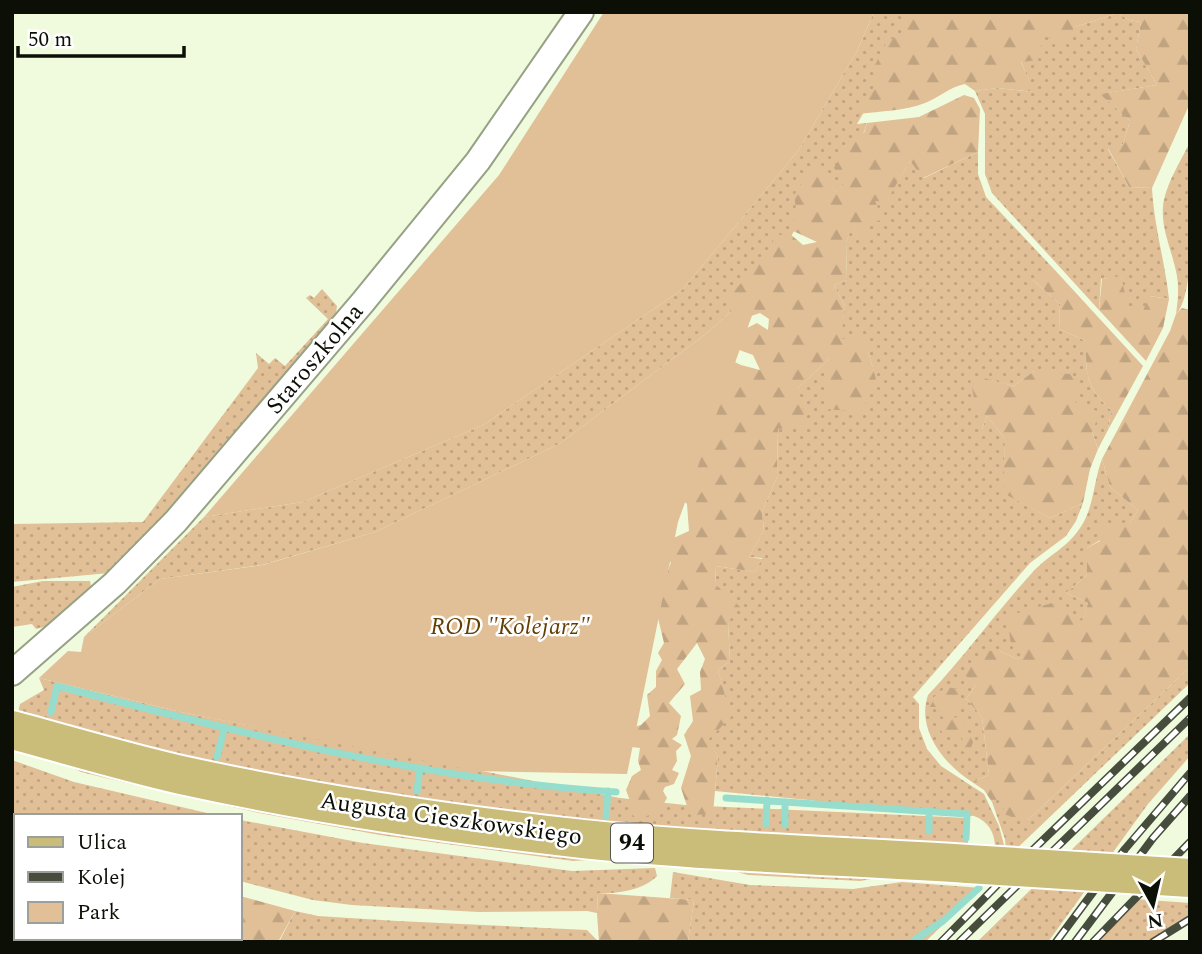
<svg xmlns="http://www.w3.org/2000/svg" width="1202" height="954" viewBox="0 0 1202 954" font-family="Spectral,serif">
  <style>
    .grass { fill: url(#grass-dots) }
    .forest { fill: url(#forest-firs) }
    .green { fill: #e1bf97 }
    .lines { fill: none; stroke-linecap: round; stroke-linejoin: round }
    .stream { stroke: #97ddcd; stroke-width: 7 }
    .minor-casing { stroke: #96a185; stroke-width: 28 }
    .primary-casing { stroke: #fff; stroke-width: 42 }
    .minor { stroke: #fff; stroke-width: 24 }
    .primary { stroke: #cabd7a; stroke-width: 38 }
    .rail-casing { stroke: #474d3d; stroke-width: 8 }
    .rail { stroke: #fff; stroke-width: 5; stroke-dasharray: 16; stroke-linecap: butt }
    .primary-bridge-casing { stroke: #fff; stroke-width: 42; stroke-linecap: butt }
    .primary-bridge { stroke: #cabd7a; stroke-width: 38 }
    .labels { text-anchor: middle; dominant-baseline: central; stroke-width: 5; stroke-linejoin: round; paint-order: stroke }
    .shield { fill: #fff; stroke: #545750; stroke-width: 2 }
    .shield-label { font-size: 23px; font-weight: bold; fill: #0b0f05 }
    .street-label { font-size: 24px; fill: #0b0f05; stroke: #fff }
    .park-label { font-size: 24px; font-style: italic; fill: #633e05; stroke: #fff }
  </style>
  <defs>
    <pattern id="grass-dots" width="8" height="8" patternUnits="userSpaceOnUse" patternTransform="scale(1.75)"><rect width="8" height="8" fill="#e1bf97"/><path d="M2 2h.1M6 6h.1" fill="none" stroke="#c0a381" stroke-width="1.8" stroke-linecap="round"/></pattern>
    <pattern id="forest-firs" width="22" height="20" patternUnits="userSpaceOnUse" patternTransform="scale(1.75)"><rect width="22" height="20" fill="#e1bf97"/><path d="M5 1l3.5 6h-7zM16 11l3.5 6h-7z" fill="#c0a381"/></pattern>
  </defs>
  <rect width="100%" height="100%" fill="#effbdc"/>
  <path class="grass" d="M874,12H922L857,124L867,123L846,183L835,192L826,177L764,282L707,333L559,444L375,532L262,565L160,579L84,637L204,517L303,502L483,425L683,289L798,151L857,51Z
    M1118,13L1129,20L1141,22L1136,49L1157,85L1101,94L1130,121L1123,144L1108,149L1129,187L1152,188C1154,226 1165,262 1169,299L1150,296L1143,312L1127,307L1121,277L1101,279L1099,310L992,193L985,174V114L975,91L997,88L1033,92L1021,61L1043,33L1075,27Z
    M1190,142C1190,175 1198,293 1176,314C1178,301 1179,289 1177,276C1173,253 1161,230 1163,207C1165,185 1181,161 1190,142Z
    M978,152V174L986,197L1053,268L1033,280L1060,304L1059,329L1086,341C1086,376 1085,385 1111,410L1108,430L1098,449L1092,432L1075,403L1034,371L1014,386L970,375L982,429L987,416L1005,439L1004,493L1050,518L1083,503L1076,521L1066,536L1030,563L913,697L919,704V728L927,749L941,766L984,794L999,826L1004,845L1003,851L995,852C996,835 990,822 974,816L715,791L718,756L706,741L730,716L718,670L730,661L728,622L715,584L716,566L755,572L762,558L749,557L764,530L762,512L777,477L778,429L797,389L831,357L876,378L868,352L840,339L845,307L834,285L847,280L846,242L854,222L858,239L869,222L875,201H886L910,161L924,178Z
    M322,289L337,306L335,321L163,521L109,573L12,582V524L143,522L258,368L256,353L269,364L275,358L285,366L328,319L306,298L310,295L314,298Z
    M1102,459L1110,487L1138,510L1130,522L1087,548V575L1066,593L1088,603L1082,622L1024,657L1017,659L1000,651L966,699L982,717L989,775L972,782C945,765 916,730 928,695C965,656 996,612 1032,573C1049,554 1067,549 1082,525C1094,505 1094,480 1102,459Z
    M43,581H90L92,592L55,624L36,629L32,624L12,627V587Z
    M1190,667V683L1010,855L1006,851L1005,839L992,802L999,798L1028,820Z
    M39,678L181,712L620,798L685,805L968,818V850L774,841L354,795L17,718L20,704L44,690Z
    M1190,734V756L1148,804L1048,942H977Z
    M49,755L629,857L573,861L380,835L259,813L164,792L81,772Z
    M12,760L74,782L220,816H20L12,813Z
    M240,820L363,843L572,871L655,868L657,876C644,890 617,894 598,893L597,913L587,911L479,912L352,905L313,900L240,881Z
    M12,830L16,831V938H206L208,942H12Z
    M701,862L902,874L860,881L748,875Z
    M673,872L750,885L853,889L902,882L981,888L925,942H688L694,900L670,898Z
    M1135,899L1190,903V914L1146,942H1098Z
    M295,911L318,916L397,921L587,930L599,942H279Z"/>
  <path class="forest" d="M913,12H1190V103L1152,188L1129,187L1108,148L1123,144L1130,121L1100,94L1157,85L1136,49L1141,22L1129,20L1118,13L1075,27L1060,46L1043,34L1038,60L1021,62L1034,92L997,88L975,91L965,84C949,87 939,98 925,103C904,111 881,111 859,114L877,82L873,69L887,41L904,34L902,23Z
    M964,95L974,98L980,109L978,152L923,178L910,161L886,202L875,201L883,220L869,222L868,242L858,240L854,224L846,242L847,280L834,285L845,307L841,339L869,336L868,352L876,378L862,412L825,409L824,383L830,358L797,389L807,424L778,429L777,477L762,512L764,530L749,557L762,559L755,572L716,566L715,584L740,607L728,622L730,661L718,670L731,717L707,741L718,756L713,814L690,815L681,788L691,756L684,735L693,721L690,696L701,690L700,672L705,659L697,643L677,669L685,684L669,703L681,716L677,735L672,739L682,745L676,751L677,761L672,770L679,773L674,784L665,787L663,791L667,798L659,812L637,819L628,811L632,806L626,790L632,776L641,770L638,761L640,748L631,747L634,727L641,725L650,716L647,695L656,687V671L662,660L658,653L664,643L658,618L665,579L671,562L658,560L669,540L689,531L687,504L678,496L724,357L741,365L760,370L753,355L734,348L739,332L757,323L768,330L769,319L760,313L739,320L727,300L770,248L775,236L789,233L803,245L817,242L791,230L796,209L794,195L818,159L835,192L845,183L834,168L854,134L864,133L867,123L919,117Z
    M1053,268L1143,366L1108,430L1111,410C1085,385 1086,376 1086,341L1059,329L1060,304L1032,279Z
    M1121,276L1128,307L1143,311L1149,296L1169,299L1163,328L1146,361L1099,310L1102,279Z
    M1182,308L1190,310V667L1028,820L1006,815L999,799L992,802L984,790L972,782L989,775L982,717L966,699L976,685L965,675L981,651H1000L1017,659L1023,657L1011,645L1007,616L1052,603L1082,621L1088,603L1066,593L1087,575V548L1100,541L1097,526L1130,522L1138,510L1110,487L1102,459L1170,331L1176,314Z
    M1034,371L1070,374L1081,389L1075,403L1100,412L1092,432L1098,449L1090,469L1083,503L1050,518L1003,493L1005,439L987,416L981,431L969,374L1014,386Z
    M946,687L959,689L960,708L951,717L961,718L973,742L969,754L962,751L963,741L960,734H943L939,727L944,717L939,716L938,707H930L929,701Z
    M598,893L694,900L688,942H599L597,913Z
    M240,896L295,911L278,942H208L206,938H240Z"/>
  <path class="green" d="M604,12H874L857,51L798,151L683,289L483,425L303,502L204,517L499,175Z
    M764,282L678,522L627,774L475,771L181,712L39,678L68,651L81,652L84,637L160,579L263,565L375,532L559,444L707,333Z"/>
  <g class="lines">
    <path class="stream" d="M51,712L57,686C240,733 426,780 616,792
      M217,757L224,729
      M417,791L420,768
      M726,798L967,814L966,838
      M929,811V831
      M606,816L608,791
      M766,824L767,800
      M785,825V802
      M913,941L943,921L979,888"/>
    <defs>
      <path id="minor" d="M12,673L115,583L176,521L363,302L478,161L581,12"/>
      <path id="primary" d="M12,730C68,745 124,762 181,775C313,804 448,824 583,839C710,852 840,856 968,864"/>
    </defs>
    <use href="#minor" class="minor-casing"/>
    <use href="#primary" class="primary-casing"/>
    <use href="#minor" class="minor"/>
    <use href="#primary" class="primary"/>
    <defs>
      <path id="rail" d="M941,942L1013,869L1190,698
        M959,942L1190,718
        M1056,942L1125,849L1190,773
        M1075,942L1153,838L1190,796
        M1093,942L1190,842
        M1153,942L1190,919"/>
    </defs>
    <use href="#rail" class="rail-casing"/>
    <use href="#rail" class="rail"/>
    <defs>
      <path id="primary-bridge" d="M968,864L1190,878"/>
    </defs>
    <use href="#primary-bridge" class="primary-bridge-casing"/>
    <use href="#primary-bridge" class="primary-bridge"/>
  </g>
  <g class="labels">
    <rect class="shield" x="611" y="823.5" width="42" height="39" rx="5"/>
    <g class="shield-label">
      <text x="632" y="843">94</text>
    </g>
    <g class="street-label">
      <text transform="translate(315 359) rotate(-50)">Staroszkolna</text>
      <text transform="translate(451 819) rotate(8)">Augusta Cieszkowskiego</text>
    </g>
    <g class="park-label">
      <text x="510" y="627">ROD "Kolejarz"</text>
    </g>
  </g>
  <rect width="1202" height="954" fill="none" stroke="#0b0f05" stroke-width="28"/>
  <rect x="14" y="814" width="228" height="126" fill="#ffffff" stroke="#9d9f9b" stroke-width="2"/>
  <rect x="28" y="837" width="35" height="10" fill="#cabd7a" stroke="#9d9f9b" stroke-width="2"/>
  <text x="77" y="849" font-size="21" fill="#0b0f05">Ulica</text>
  <rect x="28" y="872" width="35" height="10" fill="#474d3d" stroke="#9d9f9b" stroke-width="2"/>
  <text x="77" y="884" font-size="21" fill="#0b0f05">Kolej</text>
  <rect x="28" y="902" width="35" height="21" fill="#e1bf97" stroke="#9d9f9b" stroke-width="2"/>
  <text x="77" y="919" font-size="21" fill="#0b0f05">Park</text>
  <g transform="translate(1153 905) rotate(172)" stroke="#ffffff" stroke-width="5" paint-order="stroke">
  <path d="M0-5L12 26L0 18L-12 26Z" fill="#0b0f05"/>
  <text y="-10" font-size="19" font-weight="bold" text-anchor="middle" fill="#0b0f05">N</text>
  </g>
  <path d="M18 46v10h166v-10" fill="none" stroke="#0b0f05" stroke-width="3.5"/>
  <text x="28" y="46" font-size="21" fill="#0b0f05" stroke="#ffffff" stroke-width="5" paint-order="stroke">50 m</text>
</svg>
